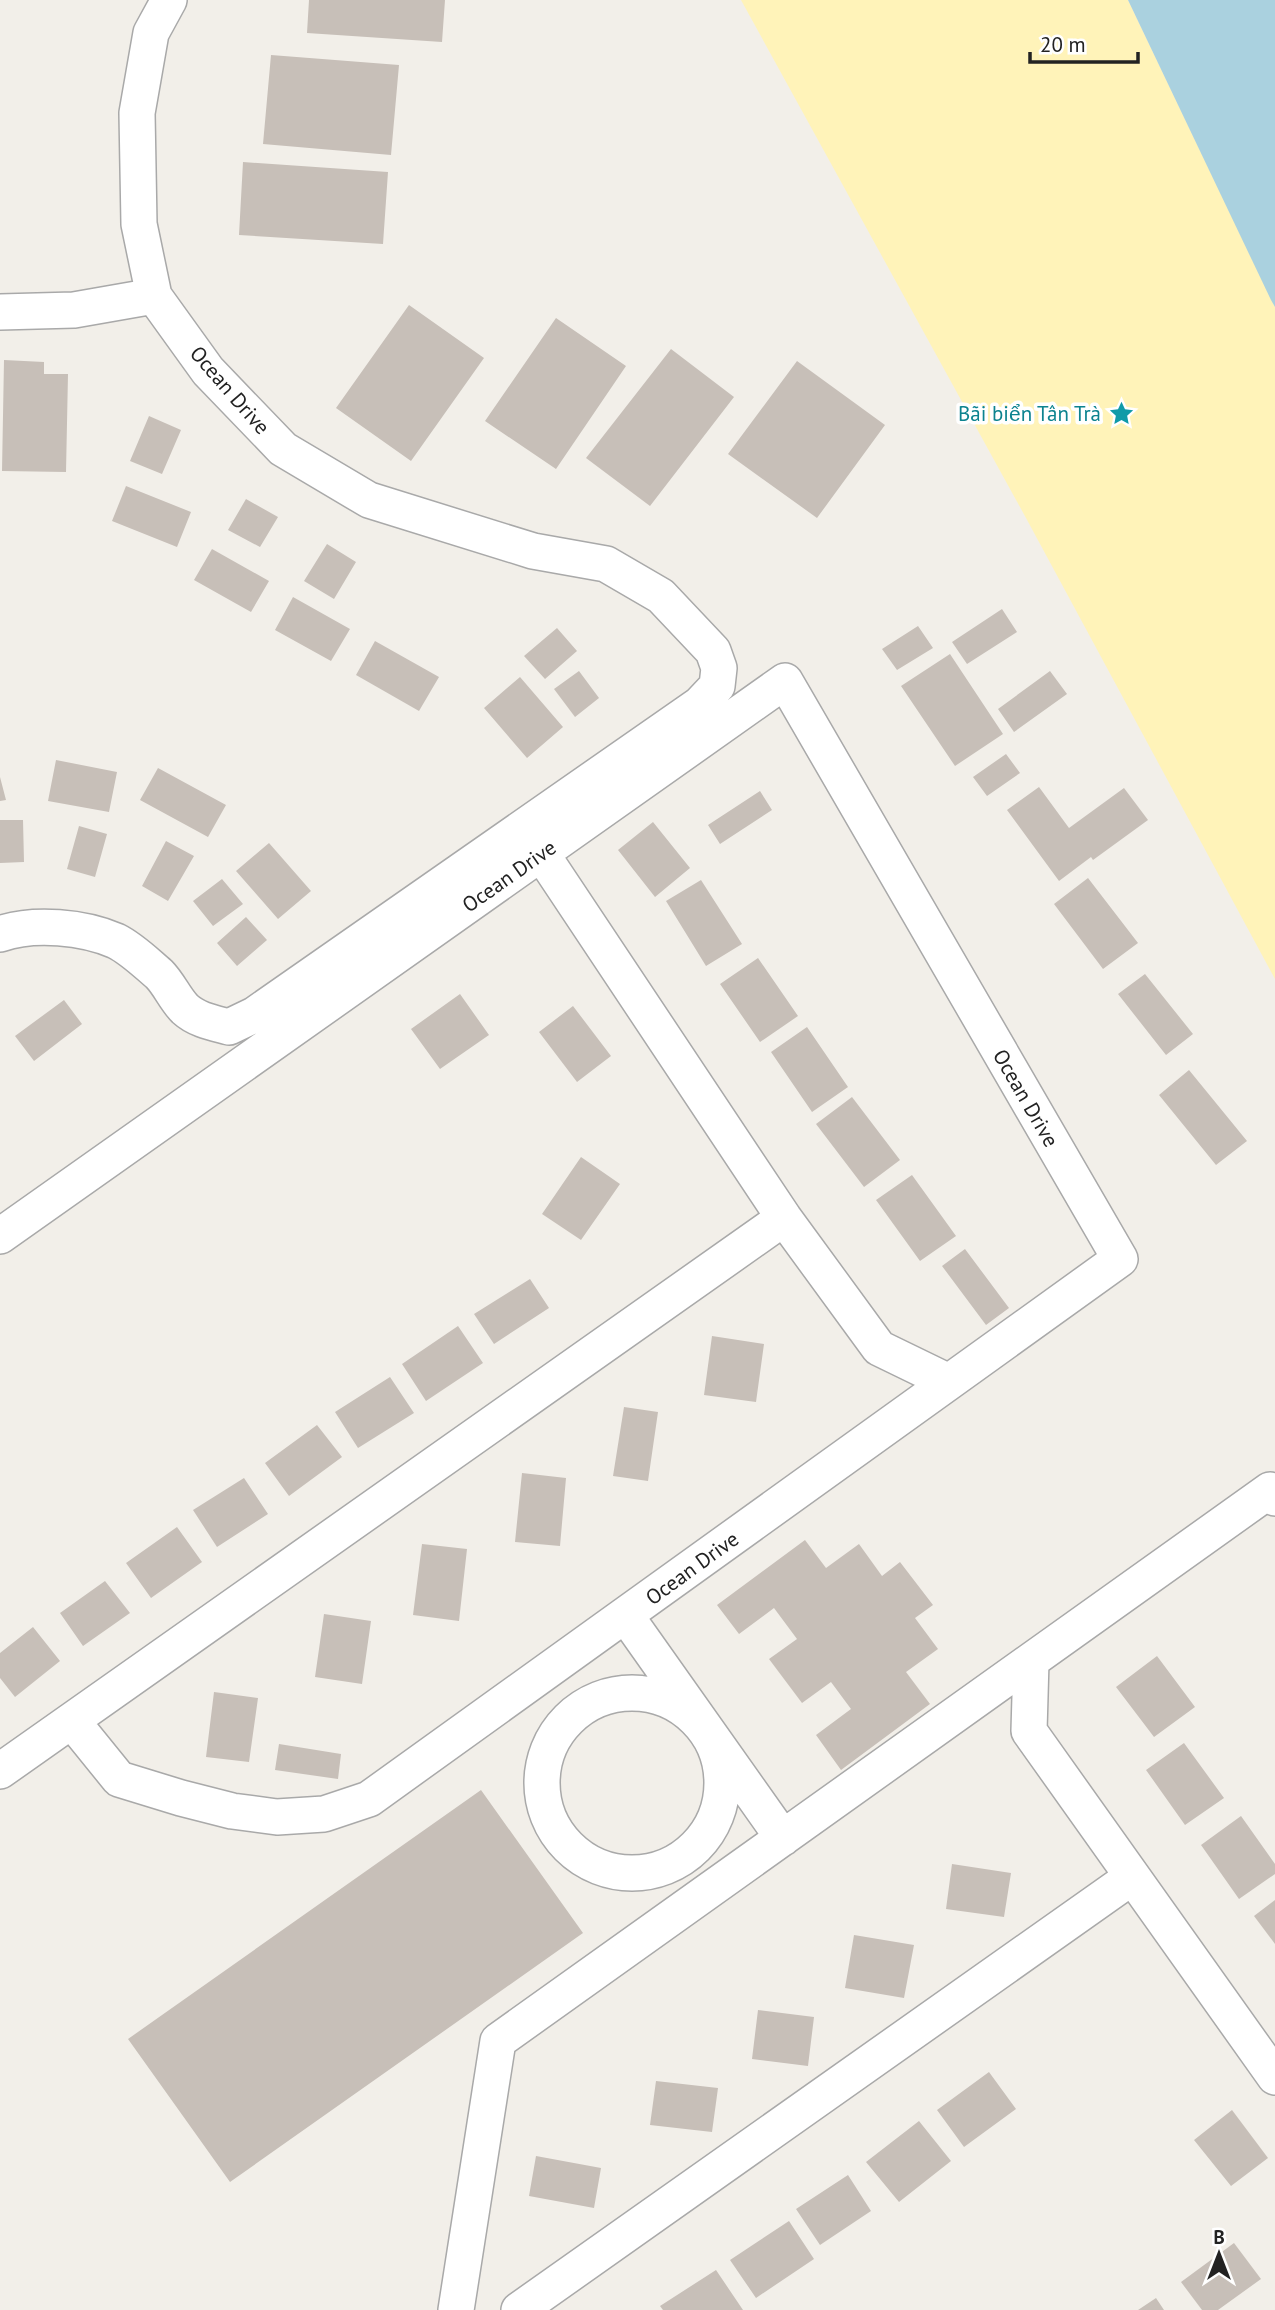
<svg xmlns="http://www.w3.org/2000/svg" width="1275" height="2310" viewBox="0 0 1275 2310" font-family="'PT Sans',sans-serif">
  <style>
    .sand { fill: #fff3b9 }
    .water { fill: #aad1df }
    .building { fill: #c7bfb8 }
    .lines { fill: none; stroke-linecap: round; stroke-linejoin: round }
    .minor-casing { stroke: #a9a9a9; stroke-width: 38 }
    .minor { stroke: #fff; stroke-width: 35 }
    .labels { text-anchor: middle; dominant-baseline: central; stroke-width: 7; stroke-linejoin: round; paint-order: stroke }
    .street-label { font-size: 21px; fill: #222; stroke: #fff }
    .culture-label { font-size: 21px; fill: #0d838f; stroke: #fff; text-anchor: end }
  </style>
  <rect width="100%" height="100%" fill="#f2efe9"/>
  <path class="sand" d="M741,0H1128L1275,307V979L1026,518Z"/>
  <path class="water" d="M1128,0H1275V307L1271,300Z"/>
  <path class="building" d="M309,0H445L442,42L307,33Z
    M271,55L399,65L391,155L263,144Z
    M243,162L388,172L383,244L239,235Z
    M409,305L484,358L411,461L336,408Z
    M556,318L626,366L556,469L485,421Z
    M671,349L734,397L650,506L586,458Z
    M4,360L44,362V374H68L66,472L2,471Z
    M797,361L885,425L817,518L728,454Z
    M149,416L181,430L162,474L130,461Z
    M126,486L191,512L177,547L112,521Z
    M246,499L278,517L260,547L228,530Z
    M327,544L356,562L334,599L304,581Z
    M212,549L269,581L251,612L194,580Z
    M293,597L350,629L331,661L275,630Z
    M1002,609L1017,632L967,664L952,642Z
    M918,626L933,648L897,670L882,649Z
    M557,628L577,651L545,679L524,656Z
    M375,641L439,677L419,711L356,675Z
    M950,654L1003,734L955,766L901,686Z
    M579,671L599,698L575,717L554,689Z
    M1050,671L1067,694L1014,732L998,709Z
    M520,677L563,727L527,758L484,708Z
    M1006,754L1020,773L987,796L973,777Z
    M56,760L117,772L109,812L48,801Z
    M158,768L226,805L208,837L140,800Z
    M0,777L6,800L0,801Z
    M1039,787L1069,828L1124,788L1148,820L1093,860L1091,857L1059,881L1007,810Z
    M760,791L772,810L720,844L708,825Z
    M0,820H23L24,862L0,863Z
    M653,822L690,868L655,897L618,850Z
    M79,826L107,834L95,877L67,869Z
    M166,841L194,856L168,901L142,886Z
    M269,843L311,891L278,919L236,871Z
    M1088,878L1138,943L1103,969L1054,904Z
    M222,879L243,904L213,926L193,901Z
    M701,880L742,944L706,966L666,901Z
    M246,917L267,940L237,966L217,943Z
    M758,958L798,1016L760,1042L720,984Z
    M1145,974L1193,1034L1166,1055L1118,994Z
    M460,994L489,1035L440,1069L411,1029Z
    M64,1000L82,1024L34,1061L15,1036Z
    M573,1006L611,1056L577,1082L539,1032Z
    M807,1027L848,1087L812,1112L771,1052Z
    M1189,1070L1247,1141L1216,1165L1159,1095Z
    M852,1097L900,1160L864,1187L816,1124Z
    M581,1157L620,1184L581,1240L542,1214Z
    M912,1175L956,1236L920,1261L876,1200Z
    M965,1249L1009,1308L986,1325L942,1266Z
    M530,1279L549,1308L494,1344L474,1314Z
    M458,1326L483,1363L426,1401L402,1364Z
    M712,1336L764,1344L756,1402L704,1395Z
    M390,1377L414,1413L358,1448L335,1412Z
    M624,1407L658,1412L648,1481L613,1476Z
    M317,1425L342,1457L289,1496L265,1463Z
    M522,1473L566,1478L560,1546L515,1542Z
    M244,1478L268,1514L217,1547L193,1510Z
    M177,1527L202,1562L151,1598L126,1563Z
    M805,1540L826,1568L859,1544L882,1576L900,1562L933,1605L915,1618L938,1649L906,1672L930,1704L841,1770L816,1735L851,1709L831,1682L802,1703L769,1659L797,1639L774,1608L739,1634L717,1605Z
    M422,1544L467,1549L459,1621L413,1615Z
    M105,1581L130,1613L83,1646L60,1613Z
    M324,1614L371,1621L362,1684L315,1677Z
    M33,1627L60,1661L15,1697L0,1678V1653Z
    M1157,1656L1195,1707L1154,1737L1116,1687Z
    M214,1692L258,1698L249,1762L206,1757Z
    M1184,1743L1224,1798L1185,1825L1146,1770Z
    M279,1744L341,1754L338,1779L275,1770Z
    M481,1790L583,1933L230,2182L128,2039Z
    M1241,1816L1275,1864V1874L1239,1899L1201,1845Z
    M952,1864L1011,1873L1004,1917L946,1909Z
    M1275,1900V1944L1254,1916Z
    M854,1935L914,1945L904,1998L845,1988Z
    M758,2010L814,2017L808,2066L752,2059Z
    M989,2072L1016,2109L964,2147L937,2110Z
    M656,2081L718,2088L712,2132L650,2125Z
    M1232,2110L1268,2158L1231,2186L1194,2140Z
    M919,2121L951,2161L899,2202L866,2162Z
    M536,2156L601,2168L594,2208L529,2196Z
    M848,2175L871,2211L820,2245L796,2209Z
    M789,2221L814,2259L756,2298L730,2260Z
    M1234,2243L1261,2279L1218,2310H1202L1181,2282Z
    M716,2270L743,2310H663L660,2306Z
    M1156,2298L1164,2310H1138Z"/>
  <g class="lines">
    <defs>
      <path id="minor" d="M0,312L74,310L154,296
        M541,853L784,1218L879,1348L949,1382
        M0,934C34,922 84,927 116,941C132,949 146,963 159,974C169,984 175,999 185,1009C197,1020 214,1023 229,1027L254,1015L700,704L717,686L719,668L713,651L661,596L606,564L533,551L369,500L283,449L208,371L154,296L139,224L137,113L151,33L169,0
        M0,1236L785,681L1120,1259L369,1799L324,1814L277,1817L232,1811L181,1798L119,1779L72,1721
        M626,1616L783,1838
        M1031,1661L1029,1731L1275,2077
        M542 1783a90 90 0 1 1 180 0a90 90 0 1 1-180 0Z
        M0,1771L784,1218
        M456,2310L498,2041L1270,1490L1275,1498
        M519,2310L1132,1877"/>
    </defs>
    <use href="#minor" class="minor-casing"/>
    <use href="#minor" class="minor"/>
  </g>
  <defs>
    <symbol id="sight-bare" viewBox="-9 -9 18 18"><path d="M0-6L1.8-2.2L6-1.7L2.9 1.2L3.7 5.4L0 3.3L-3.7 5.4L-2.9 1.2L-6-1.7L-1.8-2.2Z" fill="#0f9aa8" stroke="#fff" stroke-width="2.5" paint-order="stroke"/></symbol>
  </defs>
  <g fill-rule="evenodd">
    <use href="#sight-bare" x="1104" y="396" width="35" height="35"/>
  </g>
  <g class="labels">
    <g class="street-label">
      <text transform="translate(230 390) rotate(49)">Ocean Drive</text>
      <text transform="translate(509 876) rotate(-35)">Ocean Drive</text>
      <text transform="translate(1026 1098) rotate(60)">Ocean Drive</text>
      <text transform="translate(692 1568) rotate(-36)">Ocean Drive</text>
    </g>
    <g class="culture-label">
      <text x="1101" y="413">Bãi biển Tân Trà</text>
    </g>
  </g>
  <g transform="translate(1219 2254)" stroke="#ffffff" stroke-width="5" paint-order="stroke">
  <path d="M0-5L12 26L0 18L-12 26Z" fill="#222222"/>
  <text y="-10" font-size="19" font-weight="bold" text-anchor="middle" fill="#222222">B</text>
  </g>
  <path d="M1030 52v10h108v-10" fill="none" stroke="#222222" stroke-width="3.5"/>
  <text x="1040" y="52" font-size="21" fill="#222222" stroke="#ffffff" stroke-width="5" paint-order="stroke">20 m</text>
</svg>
